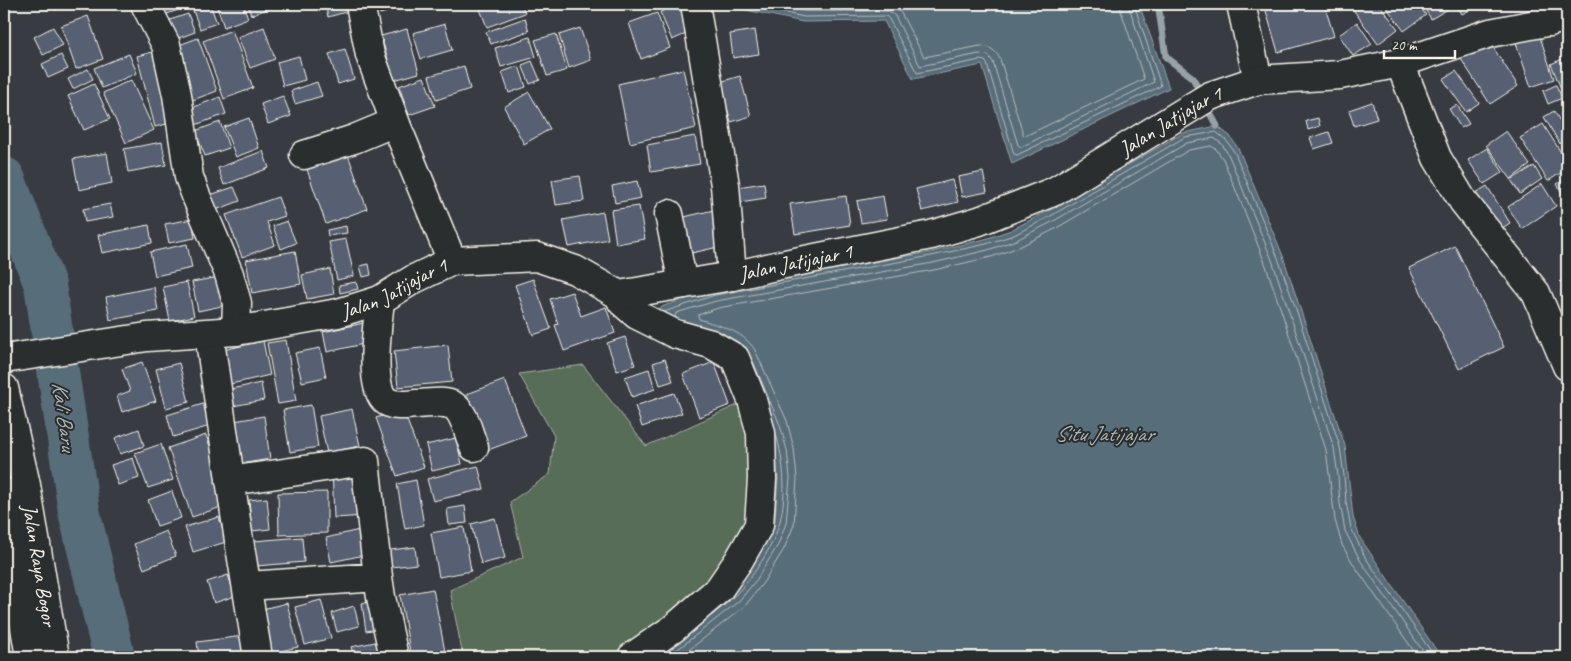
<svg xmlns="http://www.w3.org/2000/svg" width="1571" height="661" viewBox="0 0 1571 661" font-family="Caveat,sans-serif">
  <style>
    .green { fill: #596d58; stroke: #a6afa0 }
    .water { fill: #586d7a; stroke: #96a2a6 }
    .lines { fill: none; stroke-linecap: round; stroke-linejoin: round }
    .shore { stroke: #b6bcbc; stroke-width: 1 }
    .stream { stroke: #96a2a6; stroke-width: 7 }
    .river { stroke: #586d7a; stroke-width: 42 }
    .building { fill: #576072; stroke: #f4f1e8 }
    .service-casing { stroke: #f4f1e8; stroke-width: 18 }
    .minor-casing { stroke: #f4f1e8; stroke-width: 31 }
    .tertiary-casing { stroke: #f4f1e8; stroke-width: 31 }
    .trunk-casing { stroke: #f4f1e8; stroke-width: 31 }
    .service { stroke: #2a2d2e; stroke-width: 14 }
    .minor { stroke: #2a2d2e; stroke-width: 28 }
    .tertiary { stroke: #2a2d2e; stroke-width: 28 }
    .trunk { stroke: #2a2d2e; stroke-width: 28 }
    .labels { text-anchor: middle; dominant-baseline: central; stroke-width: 4; stroke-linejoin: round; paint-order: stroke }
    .street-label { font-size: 21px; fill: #f4f1e8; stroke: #2a2d2e }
    .water-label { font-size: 22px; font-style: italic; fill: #aeb6b6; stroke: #2a2d2e }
  </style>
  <rect width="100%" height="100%" fill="#383c42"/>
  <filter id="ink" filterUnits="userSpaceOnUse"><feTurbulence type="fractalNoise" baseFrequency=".02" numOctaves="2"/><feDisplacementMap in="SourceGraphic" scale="10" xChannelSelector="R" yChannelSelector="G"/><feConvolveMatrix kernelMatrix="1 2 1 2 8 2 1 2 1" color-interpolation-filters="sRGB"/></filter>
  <g filter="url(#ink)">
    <path class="green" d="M583,365L646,446L755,397L769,429L776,453L778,478L775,520L768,539L747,573L731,593L658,651L539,657H463L450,590L523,557L510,502L550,474L554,436L519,374Z"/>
    <path class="water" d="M731,4H1139L1169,88L1012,164L982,65L913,79L884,21L803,22L732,7Z
      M1217,126L1230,136L1239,150L1283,256L1345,446L1353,517L1360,538L1441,657H652L730,593L747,573L768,539L775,520L778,478L776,453L769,429L746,373L654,311L666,305L714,290L931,252L985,239L1011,230L1046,212L1183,133Z"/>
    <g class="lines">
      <path class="shore" d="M743,4L804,17L886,16L889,19L917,73L980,60L985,61L987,64L1014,154L1017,155L1161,86L1134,4
        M772,4L804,11H889L895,16L920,66L979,54L988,55L993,62L1018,145L1021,147L1154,82L1128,4
        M891,4L901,13L924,57L980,46C990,46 996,51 1000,59L1023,134L1025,136L1144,79L1121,11L1120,4
        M664,312L715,295L931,256L986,244L1014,235L1049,217L1185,137L1216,132L1226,140L1235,153L1278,258L1298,315L1340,447L1344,476L1346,502L1351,528L1365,557L1435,657
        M675,317L676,313L716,301L933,263L988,250L1016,240L1052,222L1187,143L1214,138L1222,144L1229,156L1272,260L1334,448L1338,476L1340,503L1345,531L1360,560L1427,657
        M711,616C718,610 727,604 734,596C752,579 774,546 780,521C787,494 784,461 776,434
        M668,657L739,601L757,579L778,545L786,523L790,478L787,450L780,425L752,359
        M680,657L745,606L763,583L784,549L794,525L797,478L794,449L787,421L755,350C742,330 720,326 699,319L698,315L718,308L934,270L991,257L1019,247L1055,229L1189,150L1211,146L1216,149L1223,159L1242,205L1265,263L1284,319L1326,450L1335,520L1342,545L1354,565L1418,657"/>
      <path class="stream" d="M1158,4L1166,57L1193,78L1201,94
        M1205,104L1217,126"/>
      <path class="river" d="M4,178L45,285L79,511L114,657"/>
    </g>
    <path class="building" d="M52,4H72L55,10Z
      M151,4H175L178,10L156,18Z
      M203,4H210L217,23L200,29L192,8Z
      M216,4H243L248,18L224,27Z
      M248,4H281L251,15Z
      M325,4H355L356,9L328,17Z
      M377,4H414L380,14Z
      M478,4H521L525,13L487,27Z
      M681,4H685L695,30L672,40L660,12Z
      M1264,4H1324L1334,36L1278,52Z
      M1359,4H1379L1398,29L1378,44L1352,8Z
      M1384,4H1418L1426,15L1404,31Z
      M1422,4H1452L1453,6L1431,19Z
      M1456,4H1481L1462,14Z
      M657,13L670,48L641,59L629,23Z
      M188,14L195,32L168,42L161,23Z
      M88,16L103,59L76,69L61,26Z
      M525,18L529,31L491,44L486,32Z
      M1357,22L1372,44L1353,56L1339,35Z
      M445,24L452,50L421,59L413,33Z
      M53,27L63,45L43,55L34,37Z
      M264,27L275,59L250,68L238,37Z
      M580,28L591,60L569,68L559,35Z
      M407,29L419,73L394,80L381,36Z
      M232,30L253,88L224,99L203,41Z
      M755,30L759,54L733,58L730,34Z
      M1538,31L1554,79L1531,87L1515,40Z
      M556,34L567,70L547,76L535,40Z
      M530,37L536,57L501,67L495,48Z
      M198,38L217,91L190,101L171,48Z
      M1489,41L1518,86L1490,104L1461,59Z
      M345,49L354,79L338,84L329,54Z
      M160,50L178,121L155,127L137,56Z
      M129,54L137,73L102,88L94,68Z
      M61,55L68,69L48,78L42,64Z
      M299,56L305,80L283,86L277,62Z
      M1567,57V100L1566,101L1551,64Z
      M532,61L540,80L530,84L522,65Z
      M464,66L470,89L436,100L429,76Z
      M519,66L526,87L509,93L502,72Z
      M88,69L93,79L73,89L68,79Z
      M683,69L696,128L630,143L618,84Z
      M1456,71L1479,103L1466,112L1443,79Z
      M740,76L751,116L731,122L720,82Z
      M424,77L435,106L409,115L399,86Z
      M131,80L154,130L126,143L103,93Z
      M317,82L322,96L295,104L291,91Z
      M94,84L110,119L84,130L68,96Z
      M1556,85L1562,98L1548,104L1543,91Z
      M529,92L550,129L524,144L504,107Z
      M283,96L291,116L268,124L261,104Z
      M220,97L226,114L195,125L189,109Z
      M1372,102L1377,119L1354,126L1349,110Z
      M1457,105L1469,124L1461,128L1449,109Z
      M1554,111L1567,133V140L1560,144L1544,117Z
      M249,118L259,148L236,157L224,127Z
      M1318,118L1320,126L1308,130L1306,121Z
      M220,122L229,148L205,156L195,131Z
      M1543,124L1567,162V169L1548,181L1520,138Z
      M1506,131L1530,165L1511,179L1486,145Z
      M1329,132L1333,143L1314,149L1310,138Z
      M695,136L700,164L651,172L647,145Z
      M162,142L166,165L128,172L124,149Z
      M345,146L367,209L326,224L304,161Z
      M1487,148L1503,172L1484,184L1468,160Z
      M263,151L269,168L224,185L218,168Z
      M107,153L112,183L79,190L73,159Z
      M1534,166L1542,179L1520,194L1511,180Z
      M983,172L987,192L962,197L958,177Z
      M580,176L584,201L556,205L552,180Z
      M1567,178V202L1557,184Z
      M952,180L958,202L922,211L916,189Z
      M637,181L641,198L615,203L612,186Z
      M764,183L766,198L740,202L737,187Z
      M1542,184L1556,206L1522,229L1508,207Z
      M1487,186L1510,223L1499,230L1476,193Z
      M234,187L240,201L213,211L207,196Z
      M846,196L850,225L795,234L790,204Z
      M883,196L887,219L861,223L857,201Z
      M278,197L285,216L267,222L275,245L242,257L226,215Z
      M110,204L113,217L85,222L83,209Z
      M639,206L645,239L616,244L611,210Z
      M718,209L727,245L692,253L684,217Z
      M603,212L608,239L569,247L563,220Z
      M192,219L195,238L169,243L165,224Z
      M287,221L296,243L281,249L273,226Z
      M149,225L152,243L102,253L98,235Z
      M346,226L347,233L328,236L327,230Z
      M346,239L354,276L337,280L329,242Z
      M187,244L192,268L155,276L150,252Z
      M1455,246L1504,347L1459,369L1409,268Z
      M295,251L301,284L252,293L246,260Z
      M369,264L371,275L363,277L360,266Z
      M330,269L334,294L307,299L302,275Z
      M225,276L231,304L198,311L192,282Z
      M533,279L551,329L533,335L515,285Z
      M187,282L194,316L170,321L163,287Z
      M356,282L358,289L340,293L339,285Z
      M154,287L158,311L110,320L106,297Z
      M572,292L581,316L606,307L615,333L564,351L555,325L558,324L550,299Z
      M373,321L377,341L327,352L323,332Z
      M625,337L635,365L617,371L607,343Z
      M286,340L296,401L278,404L267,343Z
      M263,341L270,375L231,384L223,350Z
      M448,345L452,382L398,387L394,351Z
      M320,348L326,377L302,382L295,353Z
      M665,359L673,381L660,385L653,363Z
      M142,362L156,401L122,412L117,396L130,391L122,369Z
      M714,362L730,405L699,417L683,374Z
      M179,363L189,402L166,408L156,369Z
      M649,369L655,389L632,397L625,377Z
      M505,380L526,436L488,450L467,394Z
      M261,383L264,400L233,406L230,389Z
      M674,393L682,413L642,427L635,406Z
      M203,404L210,426L173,437L167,415Z
      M311,405L318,447L290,452L283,410Z
      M352,409L360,446L327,453L319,416Z
      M403,409L424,467L397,476L376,418Z
      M264,416L270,459L240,464L234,421Z
      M139,429L144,446L120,454L115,438Z
      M206,435L230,504L192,517L168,448Z
      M456,438L462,464L432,471L426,445Z
      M161,444L173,480L148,488L135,453Z
      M133,458L139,478L118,485L111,465Z
      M364,465L366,516L334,518L332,467Z
      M478,466L484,489L433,501L427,479Z
      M416,480L424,525L405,529L397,484Z
      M172,491L181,518L157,526L148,500Z
      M327,492V533L279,535L278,493Z
      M267,498L270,529L252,531L249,500Z
      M465,506L467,523L449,525L447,509Z
      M219,517L226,542L193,552L185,527Z
      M495,518L505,558L481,564L471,524Z
      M464,527L471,571L439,577L431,533Z
      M359,530L364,555L331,562L326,538Z
      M166,531L176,556L144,569L134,544Z
      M302,537L304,562L256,566L254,541Z
      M415,547L417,564L383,568L382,551Z
      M228,575L235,596L214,603L207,582Z
      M433,589L446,657H411L400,595Z
      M321,600L331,638L305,645L295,607Z
      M374,601L378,629L366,631L362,603Z
      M287,603L298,647L268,654L258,610Z
      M354,606L359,626L337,632L332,613Z
      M251,635L254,657H199L197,642Z
      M385,640L389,657H354L351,647Z"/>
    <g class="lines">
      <defs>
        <path id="service" d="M4,488L26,485"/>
        <path id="minor" d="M145,4L166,45L177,95L189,177L196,196L229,274L237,303L236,331
          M360,4L370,55L397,127L452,261
          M695,4L725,185L732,276
          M1241,4L1258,80
          M1546,4L1550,22
          M1400,63L1437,158L1463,201L1536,293L1567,366
          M304,155L354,139L395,122
          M669,214L683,284
          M619,295L622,302L637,315L675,334L711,344L735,358L752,400L761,433L762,479L759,525L739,560L719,589L674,628L632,657
          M380,300C378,320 368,389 386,401C395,407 406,405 416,404C427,404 444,400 454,406C465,413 469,436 474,447
          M209,334L238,534L258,657
          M230,481L365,461L378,577
          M247,586L378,577L381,597L394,657"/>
        <g id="tertiary">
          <path id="s1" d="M4,359L147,337L236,331L338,313L380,300L414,279L452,261L537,257L575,270L619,295L732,276L780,265L931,235L979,221L1055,191L1210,96L1258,80L1340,75L1400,63L1490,33L1567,18"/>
        </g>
        <g id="trunk">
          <path id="s2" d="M4,388L26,485L55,657"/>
          <path d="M4,504L30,657"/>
        </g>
      </defs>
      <use href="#service" class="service-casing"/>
      <use href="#minor" class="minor-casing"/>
      <use href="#tertiary" class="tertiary-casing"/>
      <use href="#trunk" class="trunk-casing"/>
      <use href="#service" class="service"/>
      <use href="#minor" class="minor"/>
      <use href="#tertiary" class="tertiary"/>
      <use href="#trunk" class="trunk"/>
    </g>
  </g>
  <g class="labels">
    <g class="street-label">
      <text stroke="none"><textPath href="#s1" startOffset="1224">Jalan Jatijajar 1</textPath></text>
      <text stroke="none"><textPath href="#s1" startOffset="819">Jalan Jatijajar 1</textPath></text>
      <text stroke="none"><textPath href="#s1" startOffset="399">Jalan Jatijajar 1</textPath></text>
      <text stroke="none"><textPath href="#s2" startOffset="181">Jalan Raya Bogor</textPath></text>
    </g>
    <g class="water-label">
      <text transform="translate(64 416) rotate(82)">Kali Baru</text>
      <text x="1104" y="434">Situ Jatijajar</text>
    </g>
  </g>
  <rect width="1571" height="661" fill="none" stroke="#2a2d2e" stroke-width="20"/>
  <rect x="10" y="10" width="1551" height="641" fill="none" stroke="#f4f1e8" stroke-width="2" filter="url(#ink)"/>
  <path d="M1384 50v8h71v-8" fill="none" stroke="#f4f1e8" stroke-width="2.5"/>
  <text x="1391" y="50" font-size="15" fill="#f4f1e8" stroke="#2a2d2e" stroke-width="4" paint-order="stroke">20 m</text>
</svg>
